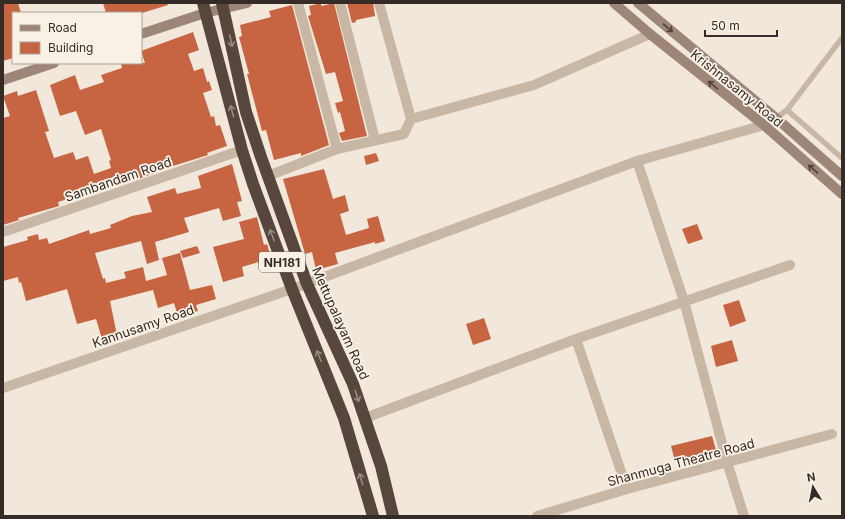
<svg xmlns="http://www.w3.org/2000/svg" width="845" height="519" viewBox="0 0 845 519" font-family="Inter,sans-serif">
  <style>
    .building { fill: #c76542 }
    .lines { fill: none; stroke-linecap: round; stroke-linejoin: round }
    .lane { stroke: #c9b7a6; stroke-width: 5.5 }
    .street { stroke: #c9b7a6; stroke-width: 10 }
    .secondary { stroke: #9d8677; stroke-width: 10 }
    .highway { stroke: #56463e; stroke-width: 12 }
    .oneway { stroke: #4f423b }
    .oneway2 { stroke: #978a81 }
    .labels { text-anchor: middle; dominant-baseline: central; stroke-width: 3.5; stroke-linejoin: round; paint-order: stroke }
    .shield { fill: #f9f1e6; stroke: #706760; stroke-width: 1 }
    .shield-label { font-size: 12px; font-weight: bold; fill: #352c27 }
    .street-label { font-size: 13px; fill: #352c27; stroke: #f9f1e6 }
  </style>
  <rect width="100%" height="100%" fill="#f1e7da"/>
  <path class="building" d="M3,3H18L21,13H13V58L3,61Z
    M103,3H167L168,5L142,13H106Z
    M321,3V6L334,3L367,136L342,141L339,133L345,131L340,112L338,113L335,103L343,101L335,72L326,74L308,16L311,15L309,6Z
    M347,3H373L375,16L356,20V22L352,23Z
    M292,5L329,145L301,156V153L274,160L266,130L262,131L247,74H249L239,37L242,36L240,25L271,17L269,11Z
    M193,32L199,50L188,54L194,71L203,68L207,82L209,81L212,90L203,93L211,117L214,116L216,126L220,125L227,146L207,153L208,155L173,166L172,160L154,165L156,173L120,185L118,180L115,181L114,177L97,182V184L85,188L87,193L58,202L59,206L18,218L19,220L3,225V118L10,116L3,96L17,91L18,96L36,90L49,131L45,132L54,158L73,152L76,160L88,156L94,174L111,168L109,161L111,160L101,129L85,135L76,111L60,116L50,85L75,75L80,90L104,82L101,75L122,68L121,63H145L141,51Z
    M376,153L379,161L366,165L364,156Z
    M232,164L242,201L237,202L241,216L223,221L219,208L184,218L189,232L155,242L159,260L147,264L141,241L95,253L103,279L105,278L106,283L126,278L124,272L143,267L146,281L167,275L162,258L180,253L190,290L212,285L216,299L196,305L198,311L186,314L185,311L177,313L174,303L158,308L153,290L110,301L117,335L102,339L96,319L77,324L67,289L26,301L21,282L19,283L18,277L3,281V247L28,240L27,237L38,234L39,240L47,238L49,244L89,230L90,234L111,228L110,225L132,216L152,212L147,197L175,188L177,194L201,188L198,176Z
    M324,169L333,199L345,195L349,211L340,214L346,235L369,228L367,219L378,216L385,241L375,244V242L335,253L338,264L316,270L312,252L305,254L283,179Z
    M257,217L264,245L267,244L272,261L259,265L258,262L242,267L244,276L223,282L213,247L244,239L239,222Z
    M697,224L703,239L688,244L682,229Z
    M197,246L200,253L183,258L180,251Z
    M739,300L746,321L730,327L723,305Z
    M484,318L491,339L473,345L466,324Z
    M732,340L738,361L716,367L711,346Z
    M712,436L716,450L675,461L671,446Z"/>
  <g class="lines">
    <path class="lane" d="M787,110L842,158
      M776,118L787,110L842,38"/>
    <path class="street" d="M298,3L337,149
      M340,3L375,140
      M379,3L411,119
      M637,161L684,301L727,462L744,516
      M268,176L337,149L404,134L411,119L534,85L650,34
      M3,232L242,150
      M576,339L627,489
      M3,388L292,289L637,161L764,125
      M365,418L576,339L790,265
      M537,516L627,489L832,434"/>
    <path class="secondary" d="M614,3L650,34L764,125L842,194
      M638,3L776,118L842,176
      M141,34L205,13L247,3
      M3,80L54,63"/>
    <path class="highway" d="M203,3L242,150L253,184L292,289L344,418L373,516
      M222,3L246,112L261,157L307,284L353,384L381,466L393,516"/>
  </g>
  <defs><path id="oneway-shaft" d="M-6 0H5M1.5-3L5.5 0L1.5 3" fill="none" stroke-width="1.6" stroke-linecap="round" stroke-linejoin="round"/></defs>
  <g class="oneway">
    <use href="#oneway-shaft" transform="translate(668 28) rotate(40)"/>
    <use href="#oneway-shaft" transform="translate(713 85) rotate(-141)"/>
    <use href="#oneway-shaft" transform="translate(813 169) rotate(-139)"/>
  </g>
  <g class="oneway2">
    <use href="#oneway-shaft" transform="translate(231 41) rotate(78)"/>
    <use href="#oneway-shaft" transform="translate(232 111) rotate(-105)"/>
    <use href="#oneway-shaft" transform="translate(272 235) rotate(-110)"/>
    <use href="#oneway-shaft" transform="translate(319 356) rotate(-112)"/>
    <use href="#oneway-shaft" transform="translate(357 396) rotate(72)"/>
    <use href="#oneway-shaft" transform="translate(361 479) rotate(-106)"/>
  </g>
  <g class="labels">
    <rect class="shield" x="259" y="252" width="46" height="20" rx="3"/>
    <g class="shield-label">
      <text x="282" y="262">NH181</text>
    </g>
    <g class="street-label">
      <text transform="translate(737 88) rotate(39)">Krishnasamy Road</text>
      <text transform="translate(118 179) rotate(-19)">Sambandam Road</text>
      <text transform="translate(341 323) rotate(66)">Mettupalayam Road</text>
      <text transform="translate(143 326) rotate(-19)">Kannusamy Road</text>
      <text transform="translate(681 462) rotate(-15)">Shanmuga Theatre Road</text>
    </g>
  </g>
  <rect width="845" height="519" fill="none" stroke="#352c27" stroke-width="8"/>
  <rect x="12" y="12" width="130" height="52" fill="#f9f1e6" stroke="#aba29a"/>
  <rect x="20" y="25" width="20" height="6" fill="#9d8677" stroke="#aba29a"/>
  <text x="48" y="32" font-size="12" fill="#352c27">Road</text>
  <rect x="20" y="42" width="20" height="12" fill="#c76542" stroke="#aba29a"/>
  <text x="48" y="52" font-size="12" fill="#352c27">Building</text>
  <g transform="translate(813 487) rotate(350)" stroke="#f9f1e6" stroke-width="3" paint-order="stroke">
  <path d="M0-3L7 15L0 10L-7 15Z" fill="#352c27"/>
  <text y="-6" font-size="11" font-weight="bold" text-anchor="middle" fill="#352c27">N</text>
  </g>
  <path d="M705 30v6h72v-6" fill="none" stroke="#352c27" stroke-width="2"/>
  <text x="711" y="30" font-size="12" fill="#352c27" stroke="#f9f1e6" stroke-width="3" paint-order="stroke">50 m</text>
</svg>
